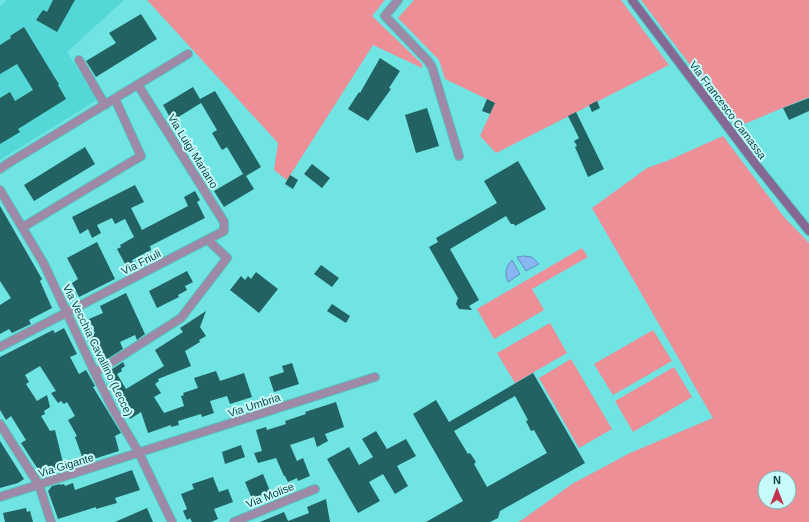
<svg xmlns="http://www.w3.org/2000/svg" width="809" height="522" viewBox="0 0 809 522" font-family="Helvetica,sans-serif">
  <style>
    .built { fill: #54d8d7 }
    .green { fill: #ed8f96; fill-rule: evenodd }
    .water { fill: #87b6f3; stroke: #6192bd }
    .building { fill: #236262; fill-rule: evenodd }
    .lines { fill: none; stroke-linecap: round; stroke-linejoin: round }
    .street-casing { stroke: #58c0bf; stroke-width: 10 }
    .secondary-casing { stroke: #58c0bf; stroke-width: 10 }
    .street { stroke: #9e8aa7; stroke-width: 8 }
    .secondary { stroke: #856893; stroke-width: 8 }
    .labels { text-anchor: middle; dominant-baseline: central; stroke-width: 4; stroke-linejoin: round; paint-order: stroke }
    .street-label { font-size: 11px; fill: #083f3f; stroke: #c6fbfa }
  </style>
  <rect width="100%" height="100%" fill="#6fe4e3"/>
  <path class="built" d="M7,0H124L67,52L97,100L0,160V6Z"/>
  <path class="green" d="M147,0H385L372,16L422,64V68L373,45L287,180L274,170L278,143Z
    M414,0H621L669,65L496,153L480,136L495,103L445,79L439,60L398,18Z
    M641,0H809V97L737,127Z
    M723,136L784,217L809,243V522H519L572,484L630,453L713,418L592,208L647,168L667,161ZM765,478H789V502H765Z
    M582,248L588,257L532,289L544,310L494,339L477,309Z
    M550,323L567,353L515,383L497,353Z
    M653,330L672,361L613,395L594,364Z
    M571,359L612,429L579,448L539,378Z
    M674,367L692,397L633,432L615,401Z"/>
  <path class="water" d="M523,256L532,257L539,264L526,271L517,257Z
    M512,260L520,274L508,282C504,273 506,266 512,260Z"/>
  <path class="building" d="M53,0H75L57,32L36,20L43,10L47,12Z
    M141,14L157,39L96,77L86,61L116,43L109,33Z
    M24,27L55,78L59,84L58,85L66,99L18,129L20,132L0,144V98L10,92L15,101L33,90L17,64L0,74V45L11,38L10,36Z
    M380,58L400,71L389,88L391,89L368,121L348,109L359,92L360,93Z
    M193,87L200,99L215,91L261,167L246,176L254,189L224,207L214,191L243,174L227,147L222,150L212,133L217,130L201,103L172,121L163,105Z
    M809,98V111L789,120L783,108Z
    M487,99L495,103L490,114L482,111Z
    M597,101L600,108L592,112L589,105Z
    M427,108L439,146L416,153L405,115Z
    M576,112L604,169L588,177L575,147L577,146L574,141L579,138L568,116Z
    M85,147L95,164L34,201L24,185Z
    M518,161L546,209L515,226L514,224H511L506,216L450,249L479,300L469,306L472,310L459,309L456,304L458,298L429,247L438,242L436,238L497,203L484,181Z
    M312,164L330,178L322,188L304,174Z
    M290,175L298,180L293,189L285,184Z
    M135,185L144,202L131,208L142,230L188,206L184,197L195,191L200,200L197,202L205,218L150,246L151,250L132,260L137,270L130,273L117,249L121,247L120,245L134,237L125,219L115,224L112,218L97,225L101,233L92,238L88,229L80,234L72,217Z
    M0,206L42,279L40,281L52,308L29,320L31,324L12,333L9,329L0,334V305L11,298L0,281Z
    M97,242L115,279L79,297L72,283L78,279L67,258Z
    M321,265L339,278L332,287L314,274Z
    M187,271L193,282L185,286L187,290L178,295L179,297L157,308L149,291Z
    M256,272L278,289L259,313L230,290L241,276L245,280L248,276L251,279Z
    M126,293L145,334L137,340L135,335L120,342L123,349L101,363L89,336L95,333L89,319L103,313L100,306Z
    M332,304L350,316L346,323L327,311Z
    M206,311L200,327L206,336L199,340L200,342L185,351L191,366L158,379L159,381L155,384L161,393L154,397L164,413L184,406L181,396L184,395L183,393L198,388L194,378L216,371L220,381L244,373L252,397L230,404L227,396L210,401L214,413L202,417L201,414L178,421L179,425L171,427V425L148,433L141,412L130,419L106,373L123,362L125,366L121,369L122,371L117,374L126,389L164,366L155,350L183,332L180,328Z
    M64,328L77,354L70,357L79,374L86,370L95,386L93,387L121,433L115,436L119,451L84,462L75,437L77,436L68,420L75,416L67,402L64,404L61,401L58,403L51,393L56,391L40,366L25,375L29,382L26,384L37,401L47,395L50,407L44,411L45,414L41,416L50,431L55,430L64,467L44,475L41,474L21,443L26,440L11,416L6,420L0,410V357L53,330L55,333Z
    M292,363L299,384L274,392L269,377L284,372L282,366Z
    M533,373L585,463L500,511L498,518L490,522H426L463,501L413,414L436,400L449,422ZM515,396L528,420L526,421L531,431L534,430L547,453L487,487L474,464L476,462L470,453L468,454L454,431Z
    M336,402L344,427L325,434L328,441L317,447L314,437L290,445L297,461L303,458L310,476L298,481L297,478L288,482L285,476H284L276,458L258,463L254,453L262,451L256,430L266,427L267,430L286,424L285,421L306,414L305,412Z
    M376,431L387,449L406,439L416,456L397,466L408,486L395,494L383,474L369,482L380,501L358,513L327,459L349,447L359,465L373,457L362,439Z
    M0,441L24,479L18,483L0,488Z
    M241,445L245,457L225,464L222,452Z
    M132,470L140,490L115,498L117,503L96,509V507L58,519L48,491L52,486L60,484V485L64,484L65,486L73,483L75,490Z
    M263,474L270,491L252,499L245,482Z
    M213,477L219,492L228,489L233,502L214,509L218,519L211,522H192L190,518L187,520L183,511L187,509L181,494L194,489L192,484Z
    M326,499L330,522H260L284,512L288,521L309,513L307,507Z
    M26,508L27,512L30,511L33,522H5L3,513Z
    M147,508L153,522H115Z"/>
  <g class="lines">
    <defs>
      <path id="street" d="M398,0L385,16L428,61L432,67L459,156
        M79,60L105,105
        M0,169L7,164L188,54
        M0,190L44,264L95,373L113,409L139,453L172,522
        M23,227L141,156L115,99
        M0,347L224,231V222L138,85
        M95,373L181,318L227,258L208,240
        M0,424L39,485L51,522
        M0,497L375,377
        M234,522L315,489"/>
      <path id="secondary" d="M632,0L757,166L809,231"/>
    </defs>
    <use href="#street" class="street-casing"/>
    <use href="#secondary" class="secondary-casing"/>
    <use href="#street" class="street"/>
    <use href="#secondary" class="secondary"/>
  </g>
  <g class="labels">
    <g class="street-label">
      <text transform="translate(728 110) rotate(53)">Via Francesco Camassa</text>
      <text transform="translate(193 151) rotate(58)">Via Luigi Mariano</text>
      <text transform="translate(141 262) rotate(-27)">Via Friuli</text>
      <text transform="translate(98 350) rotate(64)">Via Vecchia Cavallino (Lecce)</text>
      <text transform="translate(254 405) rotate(-18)">Via Umbria</text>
      <text transform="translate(66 465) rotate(-17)">Via Gigante</text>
      <text transform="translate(270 495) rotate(-22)">Via Molise</text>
    </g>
  </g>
  <g transform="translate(777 490)"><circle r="19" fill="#c6fbfa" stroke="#7ab0af"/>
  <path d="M0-3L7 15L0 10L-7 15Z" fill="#c3334e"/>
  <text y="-6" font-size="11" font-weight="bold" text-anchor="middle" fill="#083f3f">N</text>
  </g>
</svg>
